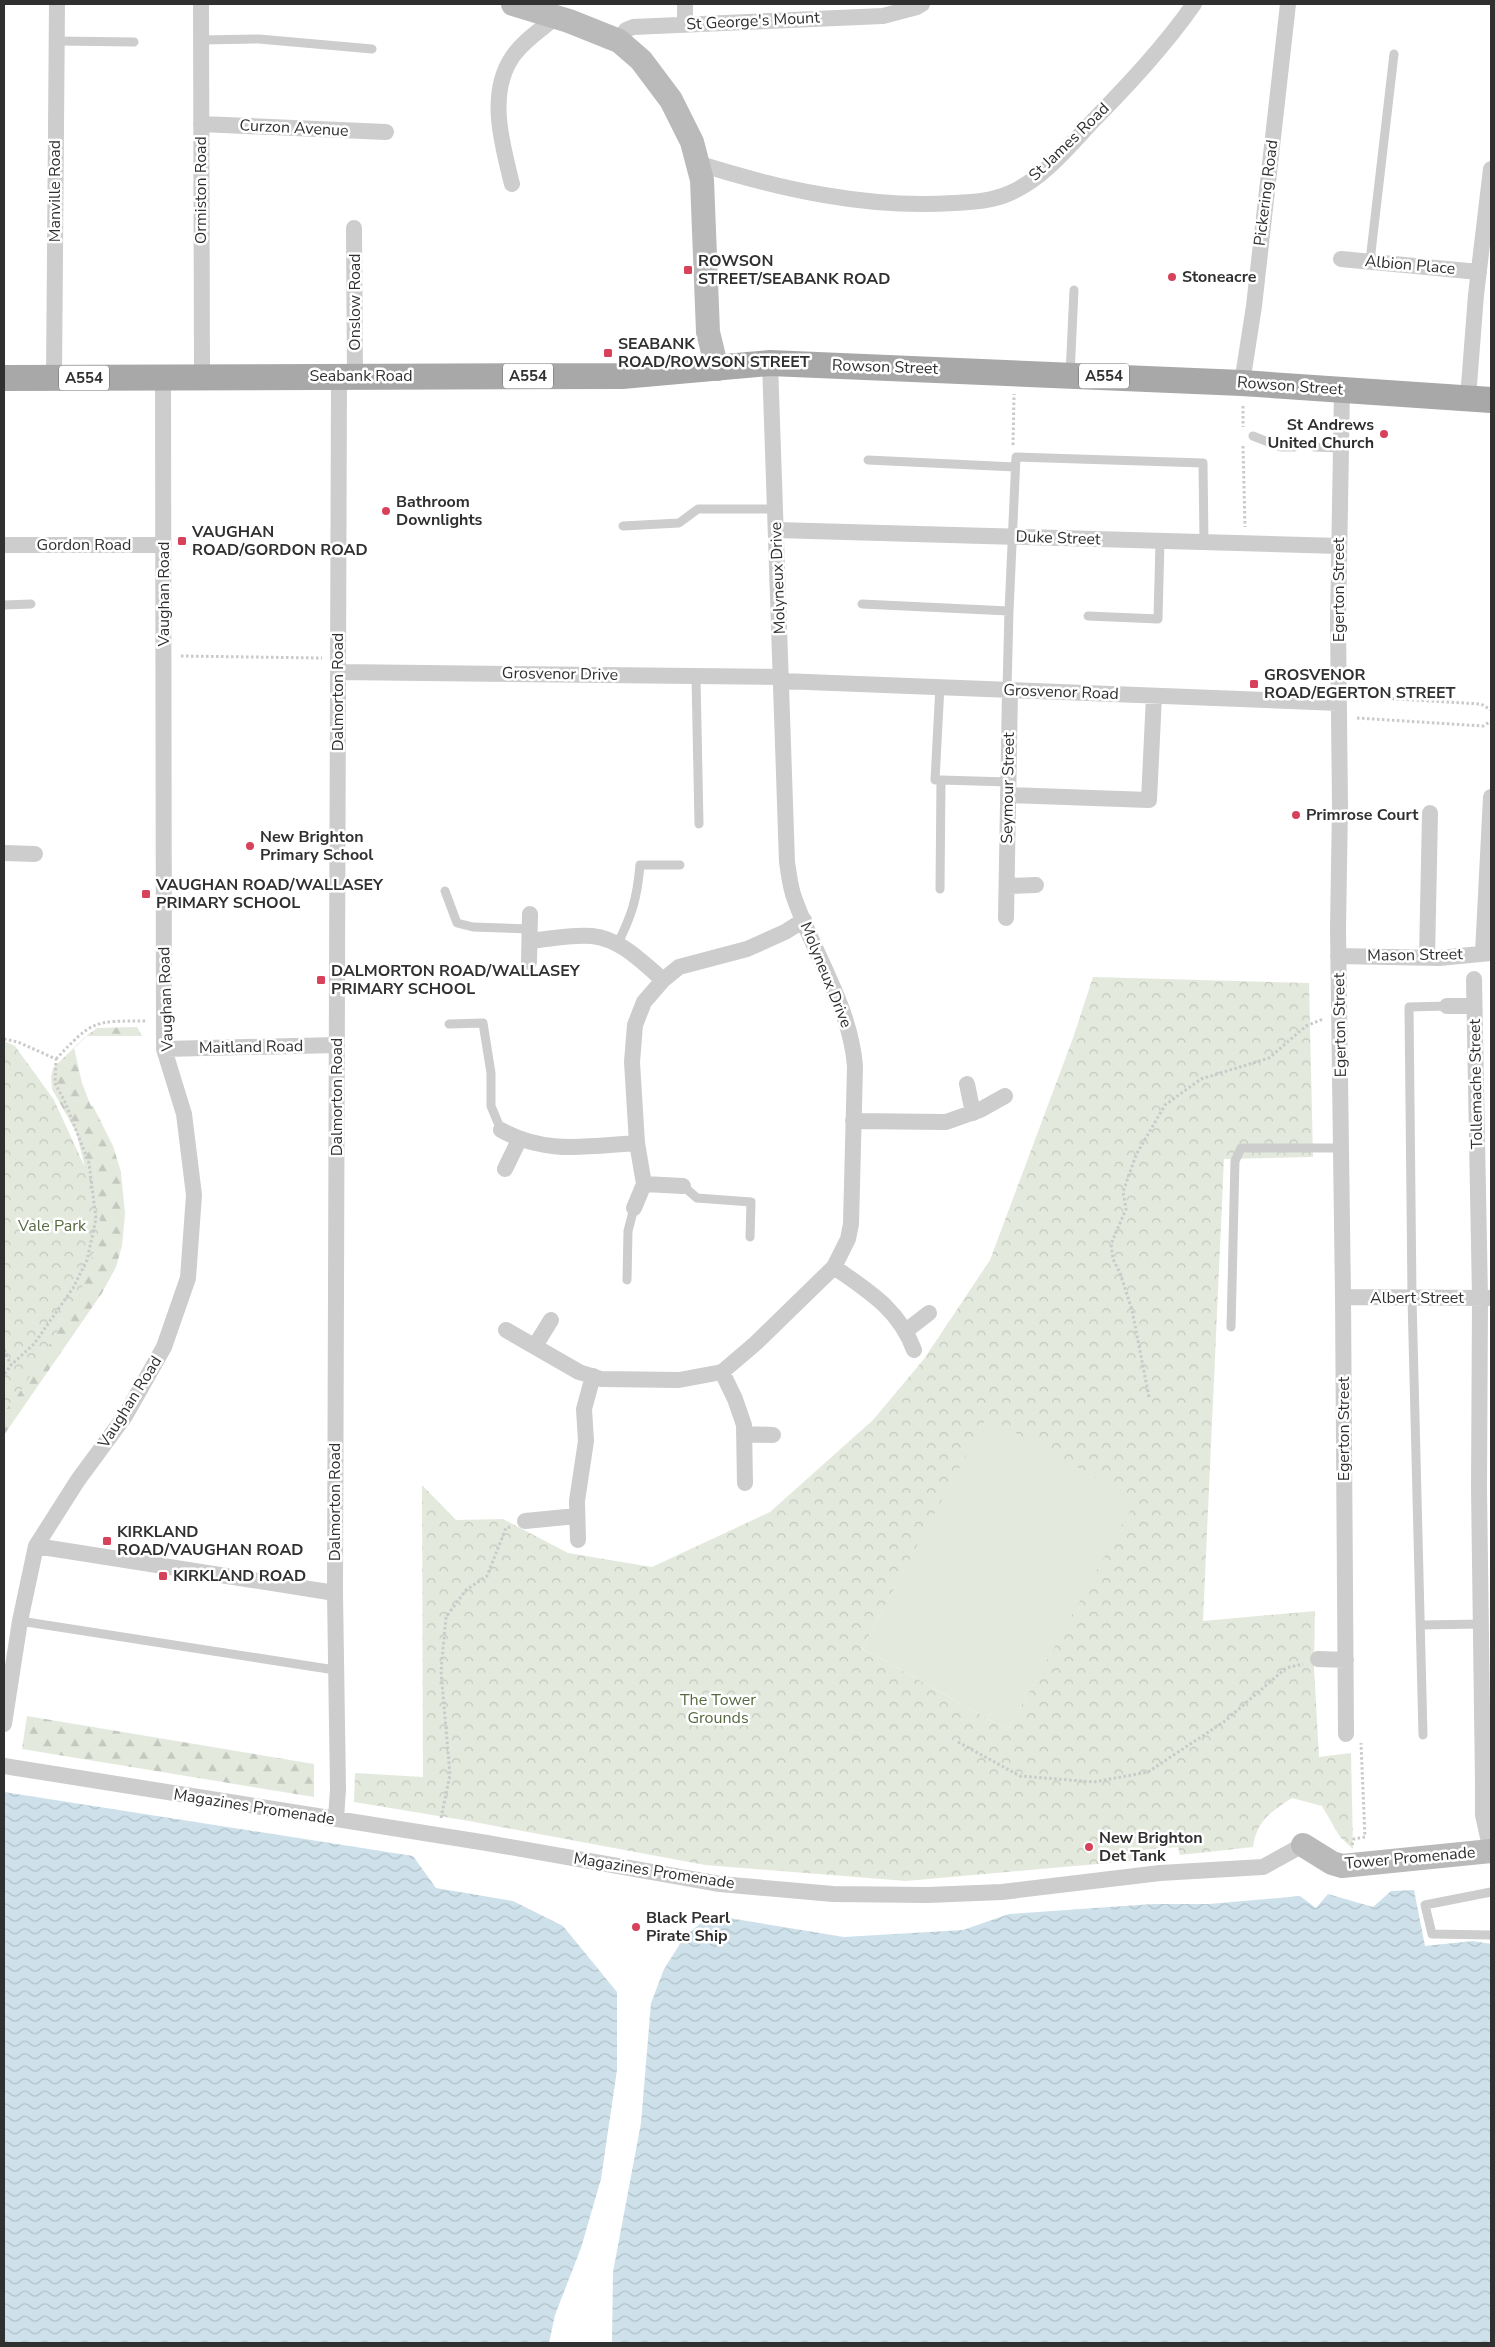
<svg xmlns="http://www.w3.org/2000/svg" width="1495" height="2347" viewBox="0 0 1495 2347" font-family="'Nunito Sans',sans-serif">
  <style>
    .green { fill: #e4e9dd }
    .forest { fill: url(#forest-firs) }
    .park { fill: url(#park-crowns); fill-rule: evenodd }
    .water { fill: url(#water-waves) }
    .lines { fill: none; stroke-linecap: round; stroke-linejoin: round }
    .path { stroke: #cacaca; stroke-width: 3; stroke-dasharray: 2.5 2.5; stroke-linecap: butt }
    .lane { stroke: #cdcdcd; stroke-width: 9 }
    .street { stroke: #cdcdcd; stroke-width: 16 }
    .secondary { stroke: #bababa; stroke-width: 24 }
    .primary { stroke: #a8a8a8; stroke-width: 26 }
    .poi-dot { fill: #d7425a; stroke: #fff; stroke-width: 2 }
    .labels { text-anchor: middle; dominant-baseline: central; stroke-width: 5; stroke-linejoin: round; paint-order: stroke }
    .shield { fill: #fff; stroke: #6e6e6e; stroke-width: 1 }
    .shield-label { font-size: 15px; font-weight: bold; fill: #303030 }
    .street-label { font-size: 16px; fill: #303030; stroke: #fff }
    .poi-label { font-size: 16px; font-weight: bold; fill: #303030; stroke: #fff; text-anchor: start }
    .park-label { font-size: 16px; fill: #576941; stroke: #fff }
  </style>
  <defs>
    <pattern id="forest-firs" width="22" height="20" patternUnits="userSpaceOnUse" patternTransform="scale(1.25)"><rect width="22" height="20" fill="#e4e9dd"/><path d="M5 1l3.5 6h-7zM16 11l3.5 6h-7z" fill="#c4c8be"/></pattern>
    <pattern id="park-crowns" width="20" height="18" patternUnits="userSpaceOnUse" patternTransform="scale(1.25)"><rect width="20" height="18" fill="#e4e9dd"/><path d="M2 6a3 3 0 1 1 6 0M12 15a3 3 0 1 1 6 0" fill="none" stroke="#c4c8be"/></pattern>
    <pattern id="water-waves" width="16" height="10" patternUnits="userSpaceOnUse" patternTransform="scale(1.25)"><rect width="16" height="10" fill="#cee1ea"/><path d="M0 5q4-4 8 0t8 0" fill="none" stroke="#b1c1c9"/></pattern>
  </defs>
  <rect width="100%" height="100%" fill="#fff"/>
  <path class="green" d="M987,1416L1137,1500L1008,1730L862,1648Z"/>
  <path class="forest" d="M137,1027L142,1036H87L74,1048L82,1083L91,1106H93L113,1146L121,1172L125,1214L122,1246L116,1267L102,1293L4,1435V1382L90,1222L84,1163L76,1132L52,1089L51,1077L53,1068L84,1038L97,1028Z
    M27,1716L314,1764V1797L22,1749Z"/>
  <path class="park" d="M1093,977L1309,983L1313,1157L1224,1159L1203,1621L1315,1611L1314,1667L1319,1757L1351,1753L1353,1849L1340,1837L1322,1806L1292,1798C1271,1812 1257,1820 1253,1847L1180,1855L1178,1847L1142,1850V1860L906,1881L705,1865L469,1821L354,1802L355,1773L423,1777L422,1485L456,1520L503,1519L568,1553L652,1567L770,1512L873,1420L924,1359L990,1260L1073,1038ZM987,1417L1136,1500L1008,1730L862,1648Z
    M4,1041L15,1046L54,1100L88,1174L102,1228L78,1299L18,1395L4,1412Z"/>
  <path class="water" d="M4,1792L413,1856L436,1888L513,1901L563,1926L617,1992V2070L601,2179L581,2248L555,2315L549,2343H4Z
    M1414,1890L1425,1946L1473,1941L1491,1944V2343H612L613,2272L641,2123L651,2003L664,1969L685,1936L711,1915L844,1937L963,1930L1009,1914L1153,1904H1209L1300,1896L1316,1908L1328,1894L1373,1907L1391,1891Z"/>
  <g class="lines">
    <path class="path" d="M1243,406V427
      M1013,445L1014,394
      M1243,446L1245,527
      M181,656L322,658
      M1357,699L1363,697L1481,704L1491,710
      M1357,718L1483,726L1491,721
      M4,1039L18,1042L56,1059L55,1083L65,1102L89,1163L96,1219L87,1260L73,1288L34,1344L11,1365
      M56,1059C93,1020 93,1021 146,1021
      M4,1350L11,1365L4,1375
      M1149,1397L1132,1310L1120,1273L1113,1259L1111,1244L1126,1209L1123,1192L1136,1155L1165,1105L1201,1079L1269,1058L1306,1026L1323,1019
      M958,1742L1020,1776L1094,1782L1148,1772L1225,1721L1286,1668L1303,1664
      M441,1818L450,1775L441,1671L446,1617L466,1590L487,1576L506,1528L510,1527
      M1352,1845L1354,1839L1365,1837L1361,1743"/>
    <path class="lane" d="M201,40L259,39L372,49
      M57,41L134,42
      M1370,261L1394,54
      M1070,375L1074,290
      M1253,436L1281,447H1294
      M1314,447L1341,448
      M868,460L1015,467
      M623,526L679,523L698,509H776
      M862,604L1009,611L1016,457L1203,463L1204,542
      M4,605L31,604
      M1088,616L1158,619L1160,541
      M696,677L699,824
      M940,686L935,780H941L940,889
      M1007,689L1009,611
      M941,780L1009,782
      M445,891L457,923L473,927L530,929
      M617,945C632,915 637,899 640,865H680
      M449,1024L483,1023L491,1073V1106L501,1130
      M683,1186L697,1198L751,1202L750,1237
      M627,1280L628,1231L634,1208
      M1231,1327L1235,1161L1241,1148H1342
      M20,1621L335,1670
      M1421,1625L1481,1624
      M1423,1735L1412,1298L1409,1007L1447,1006
      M1491,1892L1425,1905L1432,1934L1491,1935"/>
    <path class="street" d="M201,4L202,376
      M685,24V4
      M619,41L626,30L633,27L883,16L917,7L922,4
      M201,124L386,132
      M697,163C779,189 868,209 954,203C973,202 993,201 1010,193C1042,179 1067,149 1090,124C1127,86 1164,47 1194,4
      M512,184C502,144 487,93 513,56C524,40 542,29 556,17
      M354,228L355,376
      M1341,259L1479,272
      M54,378L57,4
      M1242,383L1254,306L1288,4
      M1342,389L1338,623L1340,806L1338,929L1343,1297L1346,1734
      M1468,398L1476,295L1491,169
      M776,530L1339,546
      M4,545H164
      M338,672L782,677
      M782,681L1339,703
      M1008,795L1149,800L1154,696
      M4,853L35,854
      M1007,886L1036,885
      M1006,918L1010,690
      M530,941C550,939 572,934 592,936C621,939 642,962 663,980
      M1483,953L1491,797
      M1338,956L1439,958L1491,953
      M1427,958L1430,813
      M529,962L530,914
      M1474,979L1480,1298L1479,1489L1483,1783V1815L1491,1851
      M1447,1006H1474
      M164,1049L337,1045
      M967,1084L973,1113
      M853,1121L946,1122L980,1110L1005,1096
      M501,1130C547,1155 587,1146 637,1143
      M505,1169L519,1140
      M644,1184L683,1186
      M634,1208L644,1184L637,1143L632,1062L635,1025L644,1002L663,980L679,967L747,949L785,932L804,920
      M834,1267C868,1291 899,1309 914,1350
      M1343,1297L1491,1298
      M506,1330L579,1372L601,1379L679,1380L722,1372L756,1343L834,1267L848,1239L851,1224L855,1066C850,1006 815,956 795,900C790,888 789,874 787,862L770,363
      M907,1330L929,1313
      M535,1346L551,1320
      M722,1372L735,1399L744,1425L745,1483
      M744,1434L773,1435
      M525,1521L577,1516
      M578,1540L577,1501L586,1441L584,1409L593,1376
      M36,1546L335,1593
      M1318,1659L1346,1660
      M4,1724L20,1621L36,1546L78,1480L125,1416L164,1347L188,1278L194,1195L184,1114L164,1049L163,376
      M4,1766L487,1843L720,1884L833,1894L928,1895L1002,1892L1160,1873L1263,1867L1303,1845
      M336,1819L338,1789L335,1593L339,375"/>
    <path class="secondary" d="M513,4L569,21L619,41L641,60L671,100L692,142L702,180L708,332L717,369
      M1303,1845L1332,1863L1342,1866L1491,1851"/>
    <path class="primary" d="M4,378L622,376L770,363L1242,383L1491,400"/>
  </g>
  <g class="poi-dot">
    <rect x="683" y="265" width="10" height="10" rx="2.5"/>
    <circle cx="1172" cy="277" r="5"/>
    <rect x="603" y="348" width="10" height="10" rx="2.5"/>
    <circle cx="1384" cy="434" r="5"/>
    <circle cx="386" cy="511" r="5"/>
    <rect x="177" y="536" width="10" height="10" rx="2.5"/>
    <rect x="1249" y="679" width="10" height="10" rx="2.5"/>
    <circle cx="1296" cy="815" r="5"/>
    <circle cx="250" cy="846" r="5"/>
    <rect x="141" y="889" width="10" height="10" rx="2.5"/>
    <rect x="316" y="975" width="10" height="10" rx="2.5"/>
    <rect x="102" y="1536" width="10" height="10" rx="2.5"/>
    <rect x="158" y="1571" width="10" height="10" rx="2.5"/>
    <circle cx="1089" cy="1847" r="5"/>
    <circle cx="636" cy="1927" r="5"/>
  </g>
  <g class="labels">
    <g class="shield">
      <rect x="503" y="363.5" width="50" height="25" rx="4"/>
      <rect x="1079" y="363.5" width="50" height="25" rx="4"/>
      <rect x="59" y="365.5" width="50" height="25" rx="4"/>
    </g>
    <g class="shield-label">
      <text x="528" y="376">A554</text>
      <text x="1104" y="376">A554</text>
      <text x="84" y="378">A554</text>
    </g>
    <g class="street-label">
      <text transform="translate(753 21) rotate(-3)">St George's Mount</text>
      <text transform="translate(294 128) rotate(3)">Curzon Avenue</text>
      <text transform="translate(1069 142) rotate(-44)">St James Road</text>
      <text transform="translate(201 190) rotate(-90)">Ormiston Road</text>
      <text transform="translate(55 191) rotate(-90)">Manville Road</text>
      <text transform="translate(1266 193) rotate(-83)">Pickering Road</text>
      <text transform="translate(1410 265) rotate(5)">Albion Place</text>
      <text transform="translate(355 302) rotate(-90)">Onslow Road</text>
      <text transform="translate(885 367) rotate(2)">Rowson Street</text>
      <text x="361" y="376">Seabank Road</text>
      <text transform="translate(1290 386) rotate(4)">Rowson Street</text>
      <text transform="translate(1058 538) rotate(2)">Duke Street</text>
      <text x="84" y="545">Gordon Road</text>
      <text transform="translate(778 578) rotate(-92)">Molyneux Drive</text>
      <text transform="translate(1339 590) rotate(-90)">Egerton Street</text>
      <text transform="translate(164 594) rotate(-90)">Vaughan Road</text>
      <text transform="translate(560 674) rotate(1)">Grosvenor Drive</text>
      <text transform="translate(338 692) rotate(-90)">Dalmorton Road</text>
      <text transform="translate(1061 692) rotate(2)">Grosvenor Road</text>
      <text transform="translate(1008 788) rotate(-89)">Seymour Street</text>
      <text transform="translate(1415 955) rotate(-1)">Mason Street</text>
      <text transform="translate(826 975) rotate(68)">Molyneux Drive</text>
      <text transform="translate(166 999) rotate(-92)">Vaughan Road</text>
      <text transform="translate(1340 1025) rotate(-91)">Egerton Street</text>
      <text transform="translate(251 1047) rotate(-1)">Maitland Road</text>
      <text transform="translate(1476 1084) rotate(-91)">Tollemache Street</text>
      <text transform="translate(337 1097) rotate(-90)">Dalmorton Road</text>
      <text x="1417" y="1298">Albert Street</text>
      <text transform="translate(130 1402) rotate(-58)">Vaughan Road</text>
      <text transform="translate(1344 1429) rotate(-90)">Egerton Street</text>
      <text transform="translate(335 1502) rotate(-90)">Dalmorton Road</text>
      <text transform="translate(254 1807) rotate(9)">Magazines Promenade</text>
      <text transform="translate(1410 1858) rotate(-5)">Tower Promenade</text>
      <text transform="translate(654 1871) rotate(9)">Magazines Promenade</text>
    </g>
    <g class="poi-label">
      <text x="698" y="261">ROWSON<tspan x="698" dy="18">STREET/SEABANK ROAD</tspan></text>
      <text x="1182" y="277">Stoneacre</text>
      <text x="618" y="344">SEABANK<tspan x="618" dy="18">ROAD/ROWSON STREET</tspan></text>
      <text x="1374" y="425" text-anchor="end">St Andrews<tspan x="1374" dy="18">United Church</tspan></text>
      <text x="396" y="502">Bathroom<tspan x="396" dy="18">Downlights</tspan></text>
      <text x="192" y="532">VAUGHAN<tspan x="192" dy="18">ROAD/GORDON ROAD</tspan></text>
      <text x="1264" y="675">GROSVENOR<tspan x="1264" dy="18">ROAD/EGERTON STREET</tspan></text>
      <text x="1306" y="815">Primrose Court</text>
      <text x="260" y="837">New Brighton<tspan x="260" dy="18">Primary School</tspan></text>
      <text x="156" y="885">VAUGHAN ROAD/WALLASEY<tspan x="156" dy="18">PRIMARY SCHOOL</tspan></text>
      <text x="331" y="971">DALMORTON ROAD/WALLASEY<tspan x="331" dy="18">PRIMARY SCHOOL</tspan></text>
      <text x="117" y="1532">KIRKLAND<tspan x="117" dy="18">ROAD/VAUGHAN ROAD</tspan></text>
      <text x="173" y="1576">KIRKLAND ROAD</text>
      <text x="1099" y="1838">New Brighton<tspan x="1099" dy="18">Det Tank</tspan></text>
      <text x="646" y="1918">Black Pearl<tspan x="646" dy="18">Pirate Ship</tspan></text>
    </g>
    <g class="park-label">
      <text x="52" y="1226">Vale Park</text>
      <text x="718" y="1700">The Tower<tspan x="718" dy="18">Grounds</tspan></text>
    </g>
  </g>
  <rect width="1495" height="2347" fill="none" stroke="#303030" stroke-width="10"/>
</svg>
